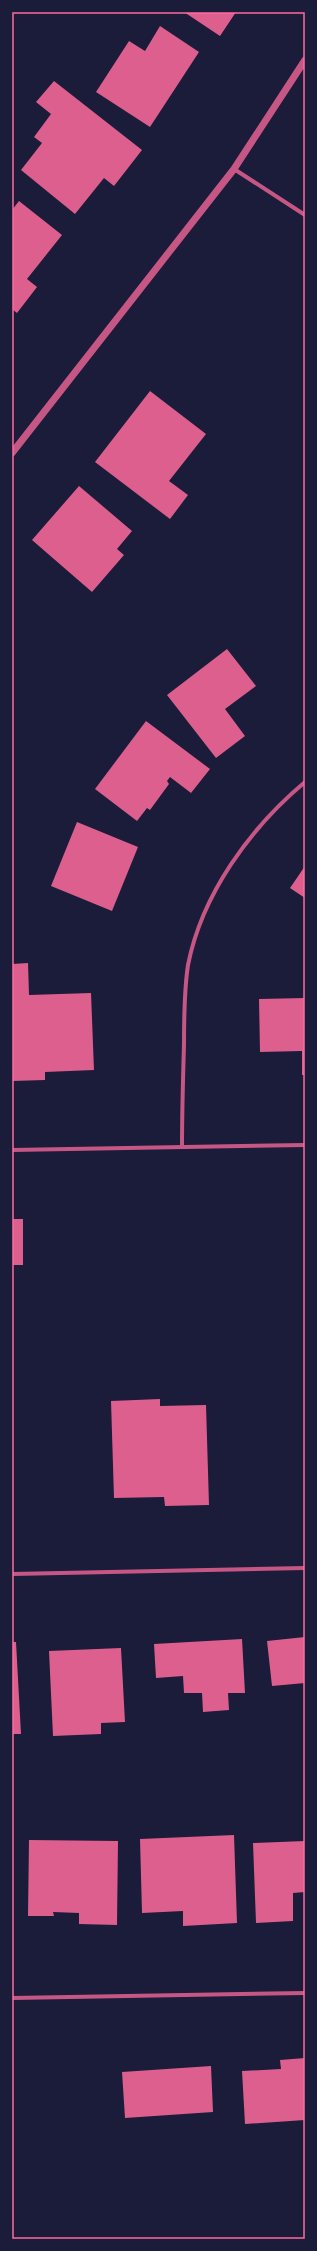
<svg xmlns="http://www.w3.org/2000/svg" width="317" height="2251" viewBox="0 0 317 2251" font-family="Quicksand,sans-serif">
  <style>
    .building { fill: #dd5f8e }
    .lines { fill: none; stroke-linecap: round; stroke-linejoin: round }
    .minor { stroke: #c65784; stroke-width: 4 }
    .tertiary { stroke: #c65784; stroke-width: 7 }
    .neatline { fill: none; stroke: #ff6b9d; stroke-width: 1.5 }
  </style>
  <rect width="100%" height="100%" fill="#1b1b3a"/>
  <path class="building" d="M184,12H236L220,36Z
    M160,26L199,52L150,127L96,92L129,41L145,51Z
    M54,81L142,150L114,186L104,178L75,214L21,170L42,143L34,137L51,114L36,102Z
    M19,201L62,235L27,279L37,287L17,313L12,309V210Z
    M150,391L206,434L169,481L188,495L170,519L95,462Z
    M79,486L132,531L117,549L124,555L92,592L32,540Z
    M227,649L256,686L225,709L245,736L216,758L167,695Z
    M146,721L210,769L191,793L170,777L167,781L169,784L150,810L147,808L137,821L95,789Z
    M77,822L138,847L112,911L51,886Z
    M305,866V898L290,888Z
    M28,963L29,995L91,993L94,1070L45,1072V1080L12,1081V964Z
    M305,998V1075H302V1051L260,1052L259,999Z
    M12,1219H23V1265H12Z
    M160,1399V1406L206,1405L209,1505L165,1506L164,1497L114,1498L111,1401Z
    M305,1637V1683L272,1686L267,1641Z
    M242,1639L245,1693H228L229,1710L203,1712L202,1693H184L183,1676L156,1678L154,1644Z
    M12,1642H16L21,1734H12Z
    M121,1648L125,1722L101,1723V1734L53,1736L49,1651Z
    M234,1835L237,1923L183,1926V1911L142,1913L140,1839Z
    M29,1840L118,1841L117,1925L79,1924V1913L53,1912L54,1916H28Z
    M305,1841V1892L293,1893V1921L256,1923L253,1843Z
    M305,2058V2120L245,2124L242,2071L281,2069L280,2060Z
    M211,2066L213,2112L125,2118L122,2072Z"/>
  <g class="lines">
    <path class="minor" d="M234,169L305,215
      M182,1147C182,1113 183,1078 184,1044C184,1018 184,991 188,965C202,894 250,828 305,782
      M12,1150L305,1145
      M12,1574L305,1568
      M12,1998L305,1993"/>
    <path class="tertiary" d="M12,453L234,169L305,60"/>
  </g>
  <rect width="317" height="2251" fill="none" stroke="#1b1b3a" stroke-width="26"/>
  <rect x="13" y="13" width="291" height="2225" class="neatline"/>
</svg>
